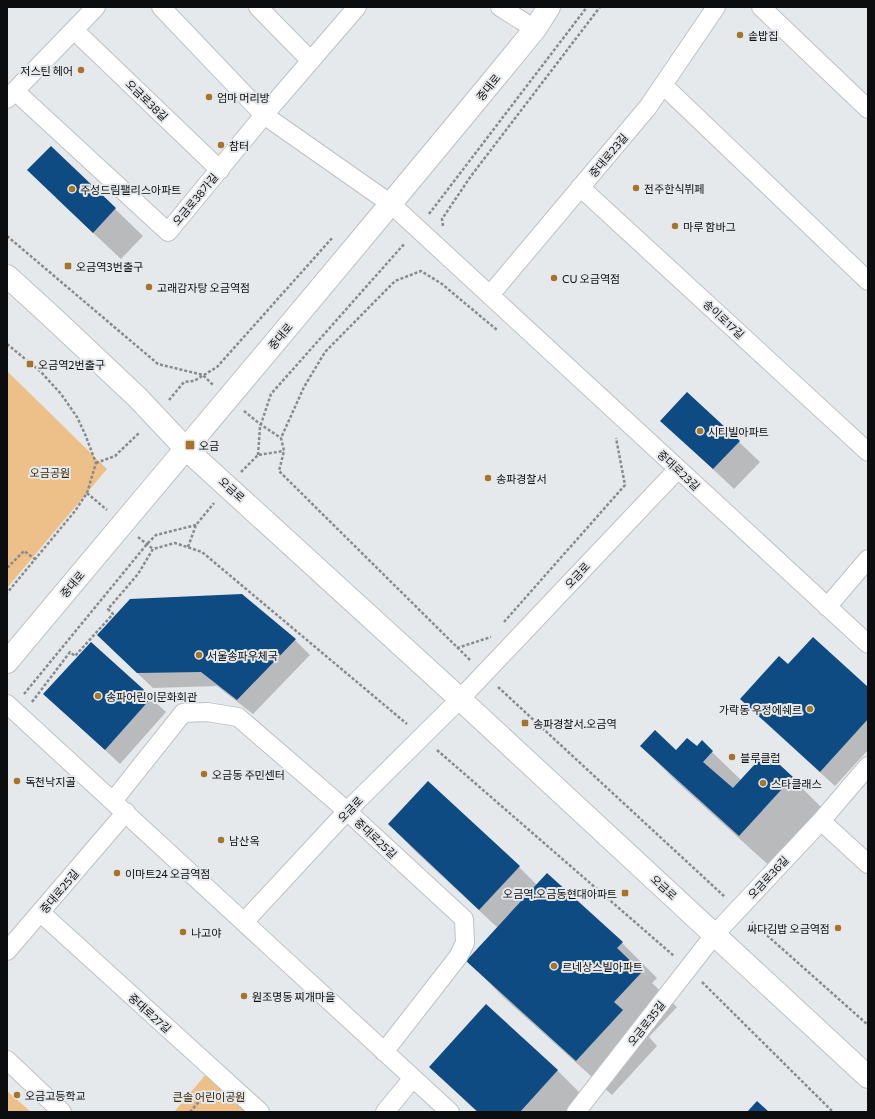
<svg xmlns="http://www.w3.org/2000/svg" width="875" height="1119" viewBox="0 0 875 1119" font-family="Commissioner,'Noto Sans KR',sans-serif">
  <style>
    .green { fill: #ecc088 }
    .shadow { fill: #0003 }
    .building { fill: #0e4b83 }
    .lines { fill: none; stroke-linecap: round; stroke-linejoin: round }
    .street-casing { stroke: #bfc1c4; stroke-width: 20 }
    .secondary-casing { stroke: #bfc1c4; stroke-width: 24 }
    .path { stroke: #888a8c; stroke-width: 2.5; stroke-dasharray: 3 2; stroke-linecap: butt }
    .street { stroke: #fff; stroke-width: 18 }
    .secondary { stroke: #fff; stroke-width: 22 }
    .poi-dot { fill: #a57329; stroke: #e6e9ec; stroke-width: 1.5 }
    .labels { text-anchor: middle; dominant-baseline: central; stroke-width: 4; stroke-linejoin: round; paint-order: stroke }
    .poi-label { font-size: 11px; fill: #0c0d0e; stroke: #e6e9ec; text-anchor: start }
    .street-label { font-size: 11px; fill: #0c0d0e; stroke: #e6e9ec }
    .park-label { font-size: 11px; fill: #3c2605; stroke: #e6e9ec }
  </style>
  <rect width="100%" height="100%" fill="#e6e9ec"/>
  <path class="green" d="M7,371L107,469L7,588Z
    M207,1073L252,1112H174Z
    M7,1091L31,1112H7Z"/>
  <path class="shadow" d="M51,147L143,236L121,259L56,198Z
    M662,421L739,442L760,462L734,489Z
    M242,595L295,640L310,655L253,714L217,686L153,688L113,650Z
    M91,643L166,712L120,764L45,694Z
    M788,666L868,688V750L835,786L756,714Z
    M641,746L676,751L697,747L712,752L741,780L792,778L827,813L774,870L676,781Z
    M389,824L519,867L537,885L547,874L622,943L657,978L652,983L677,1007L649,1037L657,1046L612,1095L502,996L468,961L498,928L416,852Z
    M486,1006L558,1071L590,1103L581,1112H477L430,1067Z"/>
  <path class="building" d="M51,146L116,208L93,233L27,170Z
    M687,392L740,441L713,469L660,421Z
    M242,594L296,639L237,700L201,672L137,673L97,635L130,599Z
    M813,637L868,687V719L820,772L740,699L779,656L788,664Z
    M91,642L152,697L105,750L43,694Z
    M655,730L676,750L687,738L697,746L702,740L713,751L703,762L733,788L766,752L793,777L739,836L640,746Z
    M428,781L520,866L479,910L388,824Z
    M547,873L623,942L617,948L642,972L614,1002L623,1010L576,1061L466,961Z
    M486,1004L558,1070L520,1112H478L429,1067Z
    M757,1101L769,1112H747Z"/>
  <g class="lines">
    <defs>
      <path id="street" d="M161,7L264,115L391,204L868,644
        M258,7L311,61
        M500,7L535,29
        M761,7L868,109
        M74,30L220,170
        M663,85L868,281
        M15,91L168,232L264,115L357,7
        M7,99L96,7
        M580,187L868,452
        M490,295L648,107L716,7
        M827,607L868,559
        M7,704L450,1112
        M113,801L183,713L207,712L238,717L347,811L464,919L465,943L458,957L384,1052
        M821,821L868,864
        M41,913L260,1112
        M244,922L347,811L460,699L678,469
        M7,951L126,812
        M7,1060L62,1112
        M385,1112L413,1078
        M576,1112L715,934L821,821L868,766"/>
      <path id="secondary" d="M7,276L51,316L138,398L185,448L460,699L868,1077
        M7,662C183,451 361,242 535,29L549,7"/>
    </defs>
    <use href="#street" class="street-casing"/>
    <use href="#secondary" class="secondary-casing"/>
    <path class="path" d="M429,214L587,7
      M443,226L442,219L471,176L600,7
      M7,236L158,364L203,375L213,385
      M7,344L41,372L61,394L77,417L85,434L96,463L87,493L75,511L7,593
      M169,400L184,382L194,381L217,367L333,237
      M244,411L260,424L281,438
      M258,455L260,427L271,394L405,243
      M96,463L115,456L140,432
      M241,472L258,455L284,451
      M87,493L107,510
      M138,537L153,549
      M188,547L196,525L214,503
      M7,567H8L24,551L35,559
      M504,622L625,485L616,438
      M457,648L491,637
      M470,660L279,471L284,451L281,438L304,387L325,352L395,281L421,271L442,284L497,330
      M498,687L725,897
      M24,694L147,544L156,535L196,525
      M32,702L70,652L75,656L113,614L108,609L138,574L153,549L175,543L202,552L407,724
      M437,750L674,956
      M752,922L868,1025
      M702,982L833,1112
      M190,1112L208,1091"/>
    <use href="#street" class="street"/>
    <use href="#secondary" class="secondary"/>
  </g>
  <g class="poi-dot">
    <circle cx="740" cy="35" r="4"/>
    <circle cx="81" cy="70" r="4"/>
    <circle cx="209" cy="97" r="4"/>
    <circle cx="221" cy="145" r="4"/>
    <circle cx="636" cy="188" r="4"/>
    <circle cx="72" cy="189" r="4"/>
    <circle cx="675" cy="226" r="4"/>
    <rect x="64" y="262" width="8" height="8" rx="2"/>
    <circle cx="554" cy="278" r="4"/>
    <circle cx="149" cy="287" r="4"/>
    <rect x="26" y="360" width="8" height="8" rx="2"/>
    <circle cx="700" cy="431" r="4"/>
    <rect x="185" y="440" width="10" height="10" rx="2"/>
    <circle cx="488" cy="478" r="4"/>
    <circle cx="199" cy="655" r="4"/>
    <circle cx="98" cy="696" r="4"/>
    <circle cx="810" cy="709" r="4"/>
    <rect x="521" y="719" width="8" height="8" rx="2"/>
    <circle cx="732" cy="757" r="4"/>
    <circle cx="204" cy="774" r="4"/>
    <circle cx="17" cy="781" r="4"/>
    <circle cx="763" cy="783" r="4"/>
    <circle cx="221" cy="840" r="4"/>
    <circle cx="117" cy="873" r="4"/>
    <rect x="621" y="889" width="8" height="8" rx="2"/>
    <circle cx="838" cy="928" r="4"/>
    <circle cx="183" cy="932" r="4"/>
    <circle cx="554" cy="966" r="4"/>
    <circle cx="244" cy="996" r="4"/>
    <circle cx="17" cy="1095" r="4"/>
  </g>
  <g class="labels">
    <g class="poi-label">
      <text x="748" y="35">솥밥집</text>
      <text x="73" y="70" text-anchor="end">저스틴 헤어</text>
      <text x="217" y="97">엄마 머리방</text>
      <text x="229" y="145">참터</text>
      <text x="644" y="188">전주한식뷔페</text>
      <text x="80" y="189">주성드림팰리스아파트</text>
      <text x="683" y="226">마루 함바그</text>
      <text x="76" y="266">오금역3번출구</text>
      <text x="562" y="278">CU 오금역점</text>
      <text x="157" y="287">고래감자탕 오금역점</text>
      <text x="38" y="364">오금역2번출구</text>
      <text x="708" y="431">시티빌아파트</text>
      <text x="199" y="445">오금</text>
      <text x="496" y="478">송파경찰서</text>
      <text x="207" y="655">서울송파우체국</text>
      <text x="106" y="696">송파어린이문화회관</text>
      <text x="802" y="709" text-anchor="end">가락동 우정에쉐르</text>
      <text x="533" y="723">송파경찰서.오금역</text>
      <text x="740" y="757">블루클럽</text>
      <text x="212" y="774">오금동 주민센터</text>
      <text x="25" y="781">독천낙지골</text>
      <text x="771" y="783">스타클래스</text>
      <text x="229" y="840">남산옥</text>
      <text x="125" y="873">이마트24 오금역점</text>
      <text x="617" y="893" text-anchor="end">오금역.오금동현대아파트</text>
      <text x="830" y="928" text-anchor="end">싸다김밥 오금역점</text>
      <text x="191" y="932">나고야</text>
      <text x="562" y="966">르네상스빌아파트</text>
      <text x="252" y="996">원조명동 찌개마을</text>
      <text x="25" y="1095">오금고등학교</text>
    </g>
    <g class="street-label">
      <text transform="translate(488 87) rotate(-51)">중대로</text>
      <text transform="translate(147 100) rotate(44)">오금로38길</text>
      <text transform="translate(608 155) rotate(-50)">중대로23길</text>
      <text transform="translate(195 199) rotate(-50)">오금로38가길</text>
      <text transform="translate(724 319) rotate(43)">송이로17길</text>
      <text transform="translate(280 336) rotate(-50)">중대로</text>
      <text transform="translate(679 470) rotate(43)">중대로23길</text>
      <text transform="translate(232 489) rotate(42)">오금로</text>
      <text transform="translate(577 575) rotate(-47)">오금로</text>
      <text transform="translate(72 584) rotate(-50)">중대로</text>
      <text transform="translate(350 809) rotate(-46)">오금로</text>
      <text transform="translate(376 838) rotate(43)">중대로25길</text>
      <text transform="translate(768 877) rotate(-47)">오금로36길</text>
      <text transform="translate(664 887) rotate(43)">오금로</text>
      <text transform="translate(59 891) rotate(-50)">중대로25길</text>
      <text transform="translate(150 1013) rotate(42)">중대로27길</text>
      <text transform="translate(646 1023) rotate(-52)">오금로35길</text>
    </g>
    <g class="park-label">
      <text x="50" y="472">오금공원</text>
      <text x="209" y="1096">큰솔 어린이공원</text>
    </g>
  </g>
  <rect width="875" height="1119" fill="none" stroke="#0c0d0e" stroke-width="16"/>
</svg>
